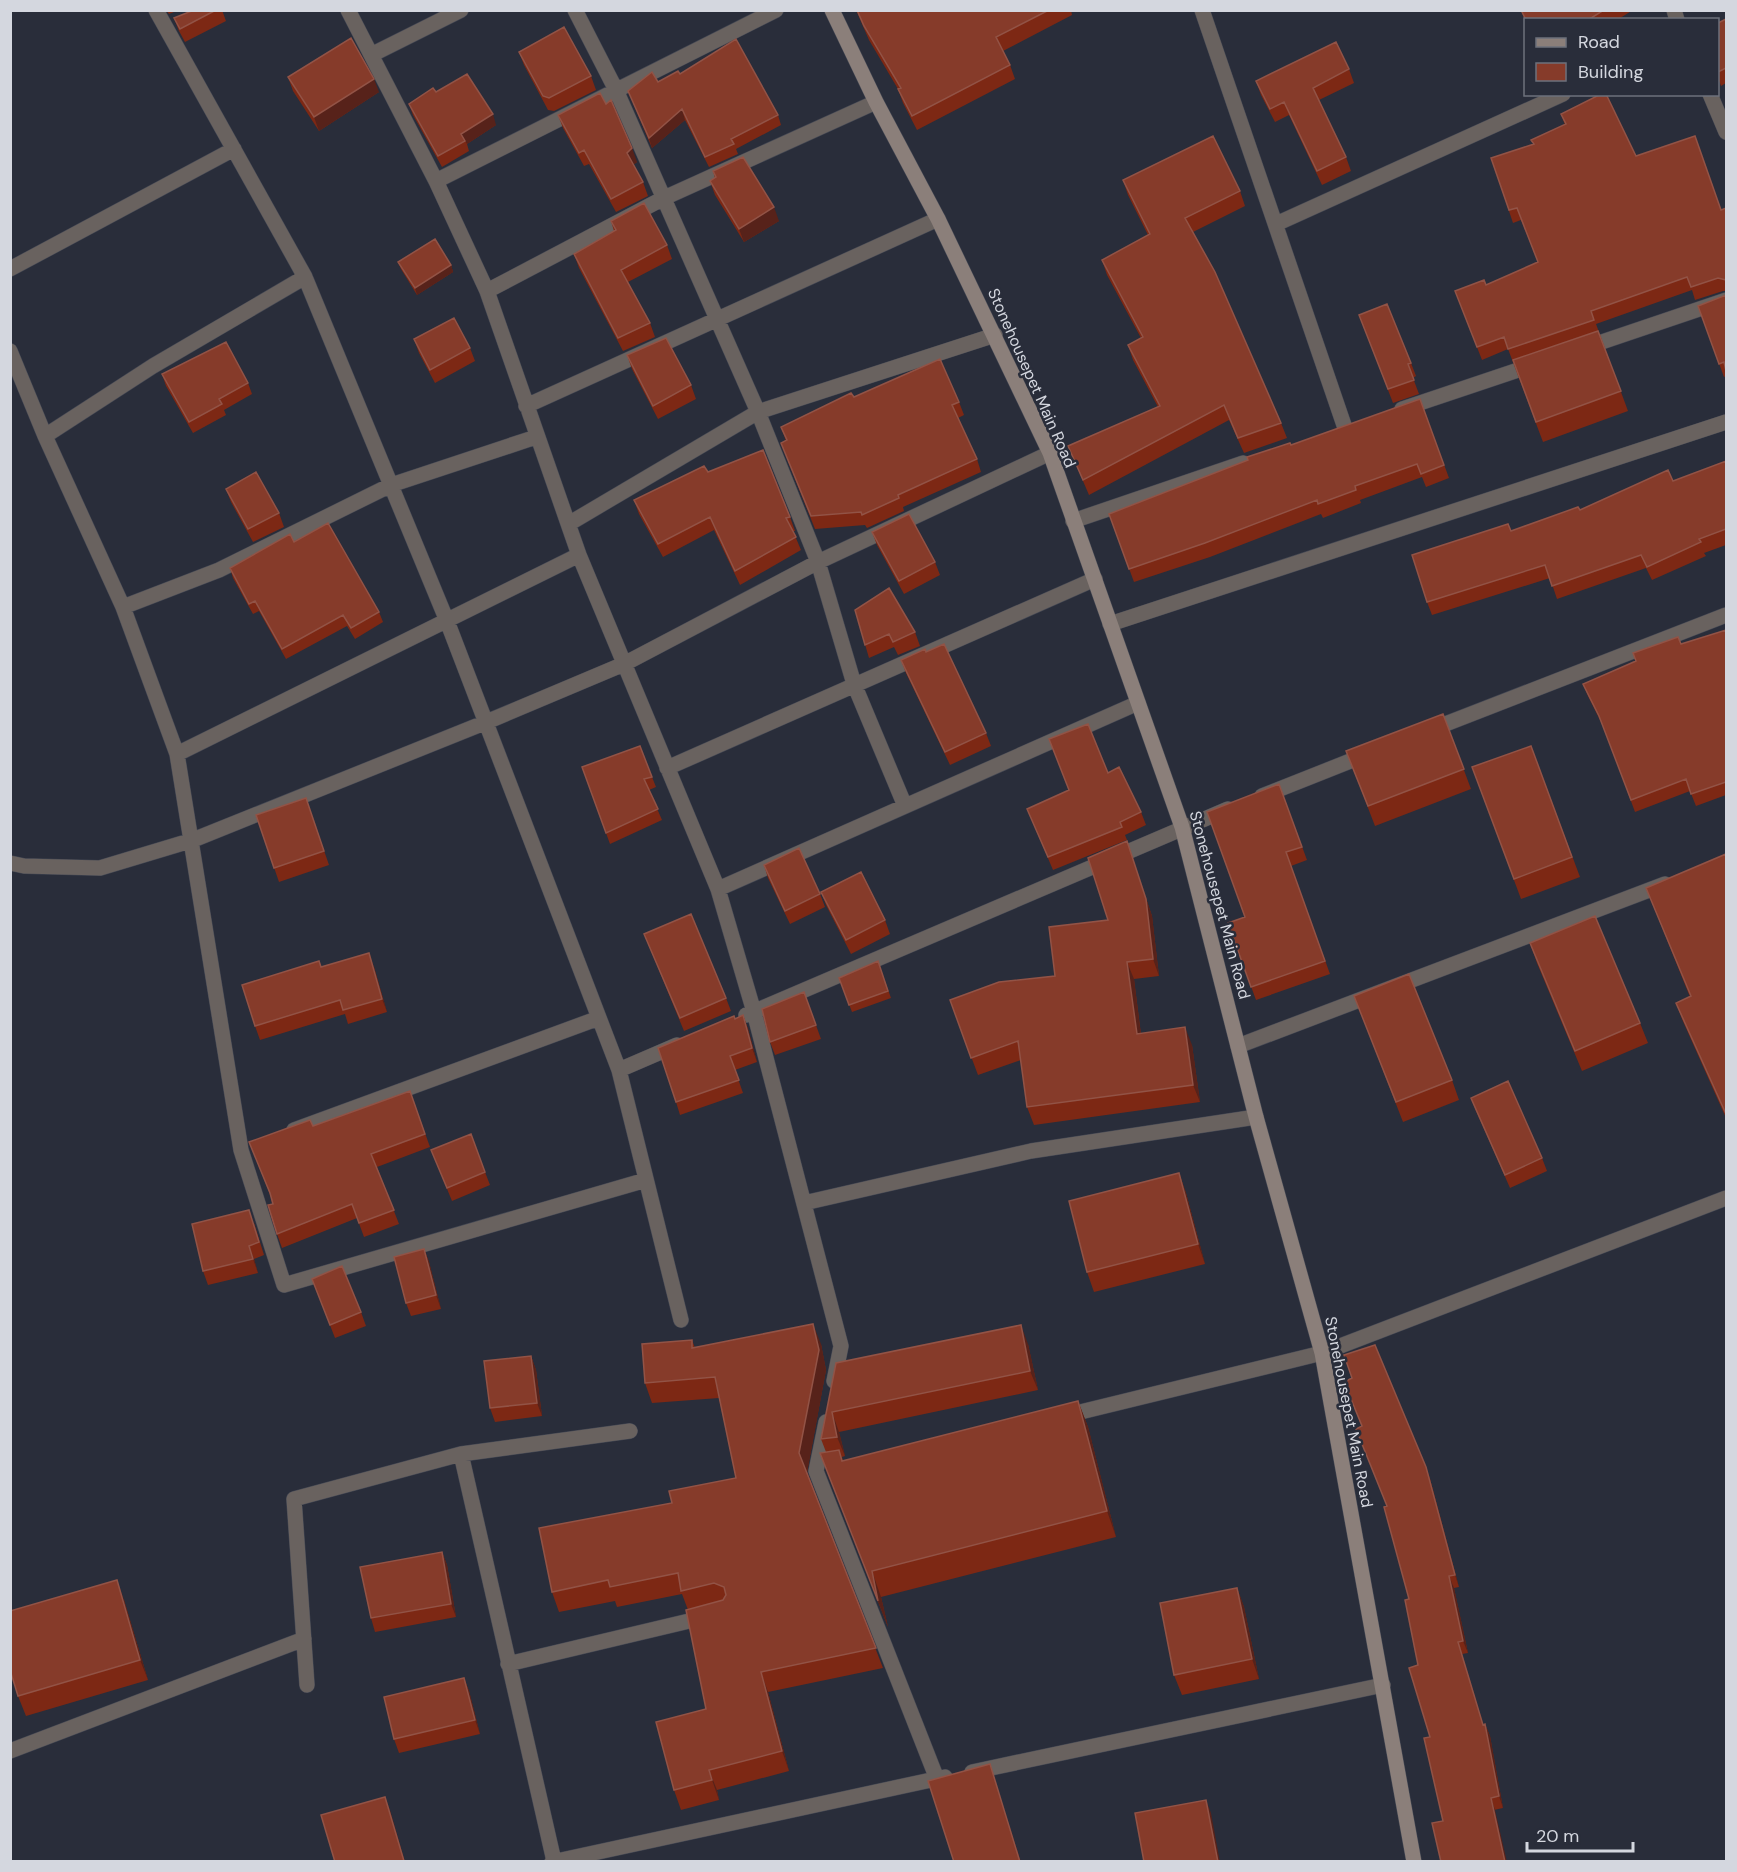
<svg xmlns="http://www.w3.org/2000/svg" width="1737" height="1872" viewBox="0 0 1737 1872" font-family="'DM Sans',sans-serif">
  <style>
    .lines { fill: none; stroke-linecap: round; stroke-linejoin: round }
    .street-casing { stroke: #444854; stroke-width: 16 }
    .secondary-casing { stroke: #444854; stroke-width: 16 }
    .street { stroke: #69625f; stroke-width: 15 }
    .secondary { stroke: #8b7f7a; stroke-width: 15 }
    .wall { fill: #7d2814 }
    .shaded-wall { fill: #57221a }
    .building { fill: #863b2a; stroke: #925346; stroke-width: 1.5 }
    .labels { text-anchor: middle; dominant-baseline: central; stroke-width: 5; stroke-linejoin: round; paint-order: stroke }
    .street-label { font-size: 16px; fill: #d4d7df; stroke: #292d3a }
  </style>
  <rect width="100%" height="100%" fill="#292d3a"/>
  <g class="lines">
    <defs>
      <path id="street" d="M156,10L305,277L447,621L619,1070L681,1320
        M348,10L436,181L487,291L579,555L718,889L754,1012L841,1346L834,1381
        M575,10L616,90L758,412L818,562L854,684L905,806
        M1202,10L1345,428
        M1674,10L1677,20
        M371,55L461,10
        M1710,94L1726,132
        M436,181L776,10
        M1276,224L1563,94
        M10,269L234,149
        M487,291L664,198L876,102
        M1584,348L1726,300
        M10,351L45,436L123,607L177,754L241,1150L284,1285L646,1180
        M526,406L938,219
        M1402,409L1536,364
        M45,436L153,366L305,277
        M1073,521L1243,463
        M570,523L758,412L995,335
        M123,607L219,570L391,485L536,437
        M1110,624L1726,422
        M1430,730L1726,615
        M177,754L579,555
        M667,768L1095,579
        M1262,796L1368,754
        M10,863L24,866L100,868L193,840L484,723L624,664L818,562L1050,453
        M718,889L1138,703
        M746,1015L1228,809
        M1238,1046L1665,884
        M619,1070L677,1045
        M294,1130L599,1018
        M804,1203L1031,1151L1256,1117
        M1064,1416L1322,1353L1726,1198
        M826,1422L816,1471L937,1779
        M461,1454L554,1861
        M508,1664L706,1617
        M307,1685L294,1499L461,1454L630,1431
        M10,1751L304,1639
        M972,1772L1383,1685
        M552,1862L945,1777"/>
      <path id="secondary" d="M832,10L876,102L938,219L1050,453L1182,827L1256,1117L1322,1353L1414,1862"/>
    </defs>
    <use href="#street" class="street-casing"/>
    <use href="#secondary" class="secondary-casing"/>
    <use href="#street" class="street"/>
    <use href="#secondary" class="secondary"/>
  </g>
  <path class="wall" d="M166,10H179L169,14Z
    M194,10H222L226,21L185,42L179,31L174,18Z
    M856,10H1071L1072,15L1003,51L1010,65L1015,79L917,130L903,103L898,89L869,40Z
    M1521,10H1633L1617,20H1526V23Z
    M1726,19V83L1721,86L1718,78V23Z
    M519,52L591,76L596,90L554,111L548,110L524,65Z
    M1349,69L1354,83L1319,100L1346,157L1351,171L1322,185L1289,115L1275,122L1261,95L1256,81Z
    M680,74L778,115L781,125L736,149L738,154L709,167L685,120L652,148L628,91Z
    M288,77L379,92L319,131L293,91Z
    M436,92L496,125L467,144L469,151L442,167L413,115L409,104Z
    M1561,114L1636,156L1721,210L1726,208V291H1723L1695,300L1692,290L1596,324L1628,411L1543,442L1508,349L1482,360L1455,291L1486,285L1538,262L1521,220L1513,223L1491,158L1533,145L1565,125Z
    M558,115L637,162L633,165L643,182L648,196L616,212L589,164L584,166L563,128Z
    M713,171L779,221L744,242L715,195L710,181L715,178Z
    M1123,180L1240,191L1245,206L1193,232L1281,423L1287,438L1244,453L1229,420L1089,495L1068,446L1158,407L1133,360L1128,345L1141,338L1107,275L1102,260L1148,235L1128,195Z
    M611,221L667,245L672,259L628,282L650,323L655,337L623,351L579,268L574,254L614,231Z
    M398,262L451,265L453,272L417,295L401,269Z
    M1726,295V376L1724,377L1698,306Z
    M1359,315L1411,363L1416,376L1413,378L1419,394L1393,403Z
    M414,339L470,348L475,361L435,383L419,353Z
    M627,355L691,385L696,399L658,419L632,369Z
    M162,374L248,383L252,394L224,410L226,415L193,433L166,386Z
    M854,397L959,402L964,415L958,418L977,459L981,472L903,507L904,511L867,528L865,525L815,529L786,456V441L781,427Z
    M1420,399L1449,478L1426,487L1422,477L1360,500L1361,503L1323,518L1321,514L1210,557L1134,582L1109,514L1291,445Z
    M1726,461V545L1704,553L1706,556L1652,580L1646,568L1557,599L1550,578L1432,615L1427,602L1511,531L1673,481Z
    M708,472L790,517L795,531H793L801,550L740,585L714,530L663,557L639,514L634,500Z
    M226,489L279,513L284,527L253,542L231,502Z
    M872,532L935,562L940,575L904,594L877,545Z
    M294,542L379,612L383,622L355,639L347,626L286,659L259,611L253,614L233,578L230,568Z
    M855,610L915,632L920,646L898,655L894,647L869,658Z
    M1726,630V795L1696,806L1690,791L1635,812L1604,728L1588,696L1583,684L1681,644Z
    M901,660L986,733L991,746L950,765L906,673Z
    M1443,714L1471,789L1375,826L1346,751Z
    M1531,746L1580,877L1521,899L1472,767Z
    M582,767L652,777L656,787L649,790L662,820L610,844Z
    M1108,773L1141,812L1146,825L1125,835L1127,840L1053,870L1027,809Z
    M1279,784L1307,860L1291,866L1330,974L1256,1000L1228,923L1245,917Z
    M306,798L329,865L279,882L256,815Z
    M1127,841L1152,916L1159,976L1134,979L1141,1034L1192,1045L1200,1102L1034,1125L1027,1107L1021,1060L978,1075L950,1000L1055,976L1108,920Z
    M1726,854V1118L1682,1019L1676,1003L1690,997L1646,888Z
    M764,865L820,894L825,907L790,924L768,878Z
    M821,892L885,920L890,934L851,954L826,905Z
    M644,934L726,998L731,1011L684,1031Z
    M1530,943L1640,1023L1648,1043L1582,1071L1537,963Z
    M878,961L891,998L852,1012L839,978Z
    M321,967H374L387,1012L348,1024L345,1014L260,1040L255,1026Z
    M804,992L821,1039L775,1055L770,1042Z
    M1354,996L1452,1080L1459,1100L1403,1122Z
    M743,1015L748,1029L757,1062L735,1070L743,1093L680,1115L676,1102L735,1019Z
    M410,1091L430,1147L377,1167L399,1224L364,1237L357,1218L282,1248L277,1234L271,1197L249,1142L313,1126Z
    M1471,1098L1542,1158L1547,1171L1510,1188L1476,1111Z
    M431,1150L485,1172L490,1185L452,1201Z
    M1179,1173L1186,1193L1205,1264L1094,1292L1087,1272Z
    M254,1223L264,1255L254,1259L258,1273L208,1285L203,1271Z
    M424,1249L429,1262L441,1309L411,1316L406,1303Z
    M312,1279L361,1312L366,1326L335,1338Z
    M692,1340L695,1348L821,1344L826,1370L807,1472L883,1668L768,1692L789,1771L717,1790L719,1800L681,1810L674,1790L706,1709L688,1610L682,1594L617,1607L615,1601L559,1612L552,1592L672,1503L736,1478L719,1398L652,1403L645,1383Z
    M1028,1344L1038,1390L839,1432L845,1456L842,1457L843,1461L1078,1401L1088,1427L1116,1537L881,1597L888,1627L820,1453L826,1452L821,1439L836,1363Z
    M531,1356L536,1370L542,1416L495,1422L490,1408Z
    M1344,1382L1426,1467L1430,1479L1459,1587L1454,1588L1468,1653L1462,1654L1483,1725L1485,1724L1490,1736L1503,1808L1443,1821L1409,1599L1387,1506L1362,1427Z
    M442,1552L447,1565L456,1617L375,1632L371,1618Z
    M1237,1588L1244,1607L1259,1679L1182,1695L1174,1675Z
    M124,1600L148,1680L26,1716L18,1696Z
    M464,1678L469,1691L480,1734L399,1753L394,1739Z"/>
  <path class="shaded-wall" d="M374,79L379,92L319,131L314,117Z
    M682,109L685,120L652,148L649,138Z
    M493,114L496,125L467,144L461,134Z
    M632,148L637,162L632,166L627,153Z
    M774,207L779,221L744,242L739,229Z
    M451,265L453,272L417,295L415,288Z
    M1127,841L1152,916L1159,976L1153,959Z
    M369,953L374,967L387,1012L382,999Z
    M1127,962L1134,979L1143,1052L1137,1034Z
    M743,1015L748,1029L757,1062L752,1048Z
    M1185,1027L1192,1045L1200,1102L1193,1085Z
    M1179,1173L1186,1193L1205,1264L1198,1244Z
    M249,1246L254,1259L258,1273L253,1259Z
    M424,1249L429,1262L441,1309L436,1295Z
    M813,1324L821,1344L826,1370L807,1473L799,1453Z
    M1021,1325L1028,1344L1038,1390L1030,1371Z
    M531,1356L536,1370L542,1416L537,1403Z
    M1078,1401L1088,1427L1116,1537L1107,1511Z
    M832,1412L839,1432L845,1456L837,1437Z
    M1426,1467L1430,1479L1459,1587L1455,1575Z
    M442,1552L447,1565L456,1617L451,1604Z
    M872,1571L881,1597L888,1627L878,1601Z
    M1449,1576L1454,1588L1468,1653L1463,1641Z
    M117,1580L124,1600L148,1680L140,1660Z
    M1237,1588L1244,1607L1259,1679L1252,1659Z
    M1458,1642L1462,1654L1487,1737L1483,1725Z
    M761,1672L768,1692L789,1771L782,1751Z
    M464,1678L469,1691L480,1734L475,1720Z
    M1485,1724L1490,1736L1503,1808L1499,1796Z
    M990,1764L994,1778L1021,1862H1020Z
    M709,1770L717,1790L719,1800L712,1780Z
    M385,1797L390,1810L405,1862H404Z
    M1491,1798L1495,1810L1507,1862H1505Z
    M1206,1800L1211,1813L1220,1862H1218Z"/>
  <path class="building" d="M194,10H216L180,29L174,18Z
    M857,10H1049L996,37L1010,65L912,116L898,89L901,88L864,26Z
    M1521,10H1604L1588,20H1526Z
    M1726,19V68L1718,72V23Z
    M564,27L591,76L549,98L543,96L519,52Z
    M351,38L374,79L314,117L288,77Z
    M736,39L778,115L731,139L734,144L705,157L682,109L649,138L628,91L652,72L658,82L678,71L680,74Z
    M1336,42L1349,69L1313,88L1346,157L1317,171L1284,102L1270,109L1256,81Z
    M467,74L493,114L461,134L465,141L438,156L409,104L433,88L436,92Z
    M600,93L606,104L611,100L632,148L627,153L643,182L611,199L584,150L579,153L558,115Z
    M1601,94H1606L1636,156L1695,136L1721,210L1726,208V280L1718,278L1691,287L1687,277L1591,311L1594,320L1508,349L1504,337L1477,347L1455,291L1484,280L1486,285L1538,262L1517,208L1509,210L1491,158L1534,144L1531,140L1566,124L1561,114Z
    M1213,136L1240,191L1185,218L1215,272L1281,423L1238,438L1224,405L1083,480L1068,446L1160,406L1128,345L1143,337L1102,260L1150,234L1123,180Z
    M743,157L774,207L739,229L710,181L716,177L713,171Z
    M644,203L667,245L621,270L650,323L618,338L574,254L616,230L611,221Z
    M435,239L451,265L415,288L398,262Z
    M1726,295V371L1724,362L1719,364L1698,306Z
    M1387,304L1411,363L1408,364L1414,380L1388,389L1359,315Z
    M454,318L470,348L430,370L414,339Z
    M1598,331L1621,391L1536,422L1513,360Z
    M666,338L691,385L653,406L627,355Z
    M226,342L248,383L219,399L222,404L189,422L162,374Z
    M940,359L959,402L952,405L977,459L898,495L899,498L862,515L861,512L811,516L781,443L787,440L781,427L851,393L854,397Z
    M1420,399L1444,465L1421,474L1417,464L1355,486L1356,490L1318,504L1317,500L1205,543L1129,569L1109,514L1248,460L1247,457L1290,443L1291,445Z
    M763,450L790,517L786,518L796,537L735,571L710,517L658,544L634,500L704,466L708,472Z
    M1726,461V529L1699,539L1701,542L1647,567L1641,555L1552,586L1545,565L1427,602L1412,555L1508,524L1511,531L1578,507L1580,510L1668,470L1673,481Z
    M256,472L279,513L248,529L226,489Z
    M909,514L935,562L899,581L872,532Z
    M328,523L379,612L351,628L343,615L282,649L255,601L249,604L230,568L290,534L294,542Z
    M889,588L915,632L893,642L889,634L865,645L855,610Z
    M1726,630V782L1691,794L1686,779L1631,800L1599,716L1583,684L1636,661L1633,653L1678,637L1681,644Z
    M944,644L986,733L945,752L901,660L925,649L926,652Z
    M1443,714L1464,769L1368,806L1346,751Z
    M1088,724L1108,773L1119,767L1141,812L1120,822L1122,827L1048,857L1027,809L1069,790L1049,739Z
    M640,746L652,777L644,779L658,809L606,833L582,767Z
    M1531,746L1572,857L1514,879L1472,767Z
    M1279,784L1302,847L1286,852L1325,961L1251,987L1228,923L1245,917L1207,812Z
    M306,798L324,851L274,868L256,815Z
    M1127,841L1146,899L1153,959L1127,962L1137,1034L1185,1027L1193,1085L1027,1107L1018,1041L971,1058L950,1000L999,982L1055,976L1049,927L1108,920L1088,858Z
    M799,848L820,894L785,911L764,865Z
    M1726,854V1114L1676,1003L1691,996L1646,888Z
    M861,872L885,920L846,940L821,892Z
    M691,914L726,998L680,1018L644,934Z
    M1595,916L1640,1023L1575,1051L1530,943Z
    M369,953L382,999L343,1010L340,1000L255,1026L242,985L319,961L321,967Z
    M878,961L888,991L849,1005L839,978Z
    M1409,974L1452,1080L1396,1102L1354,996Z
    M804,992L816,1025L770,1042L762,1009Z
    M743,1015L752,1048L730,1056L739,1080L676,1102L658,1048L734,1016L735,1019Z
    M1508,1081L1542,1158L1505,1175L1471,1098Z
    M410,1091L425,1134L371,1154L394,1210L359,1223L352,1204L277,1234L268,1205L273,1204L270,1193L249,1142L310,1120L313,1126Z
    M471,1134L485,1172L447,1188L431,1150Z
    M1179,1173L1198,1244L1087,1272L1069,1201Z
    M249,1210L259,1242L249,1246L253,1259L203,1271L192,1224Z
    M424,1249L436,1295L406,1303L394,1257Z
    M342,1266L361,1312L330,1325L312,1279Z
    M813,1324L819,1350L799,1453L876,1648L761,1672L782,1751L709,1770L712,1780L674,1790L656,1722L706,1709L686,1610L723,1600L726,1595L724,1587L714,1583L681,1591L678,1573L610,1587L608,1580L552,1592L539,1528L672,1503L669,1491L736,1478L715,1377L645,1383L642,1344L692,1340V1348Z
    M1021,1325L1030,1371L832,1412L837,1437L821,1439L836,1363Z
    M1375,1345L1426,1467L1455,1575L1449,1576L1463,1641L1458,1642L1483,1725L1485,1724L1499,1796L1491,1798L1505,1862H1441L1432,1823L1443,1821L1424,1738L1430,1737L1409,1668L1418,1665L1405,1600L1409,1599L1384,1507L1387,1506L1356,1429L1362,1426L1344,1382L1352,1378L1344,1355Z
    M531,1356L537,1403L490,1408L484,1361Z
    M1078,1401L1107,1511L872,1571L878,1601L820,1453L839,1450L842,1461Z
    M442,1552L451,1604L371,1618L360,1567Z
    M117,1580L140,1660L18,1696L10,1670V1611Z
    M1237,1588L1252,1659L1174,1675L1160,1603Z
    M464,1678L475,1720L394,1739L384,1697Z
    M990,1764L1020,1862H954L928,1781Z
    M385,1797L404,1861L335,1862L321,1815Z
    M1206,1800L1218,1862H1144L1135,1813Z"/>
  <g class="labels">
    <g class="street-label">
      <text transform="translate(1032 378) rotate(66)">Stonehousepet Main Road</text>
      <text transform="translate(1220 905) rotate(75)">Stonehousepet Main Road</text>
      <text transform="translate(1349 1412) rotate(79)">Stonehousepet Main Road</text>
    </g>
  </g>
  <rect width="1737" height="1872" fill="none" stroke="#d4d7df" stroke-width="24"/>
  <rect x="1524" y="18" width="195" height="78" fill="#292d3a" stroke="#6d717c" stroke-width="1.5"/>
  <rect x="1536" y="38" width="30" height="9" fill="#8b7f7a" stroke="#6d717c" stroke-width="1.5"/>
  <text x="1578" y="48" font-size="18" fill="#d4d7df">Road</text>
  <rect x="1536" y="63" width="30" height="18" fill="#863b2a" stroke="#6d717c" stroke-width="1.5"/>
  <text x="1578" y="78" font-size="18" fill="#d4d7df">Building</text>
  <path d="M1527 1842v9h106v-9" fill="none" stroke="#d4d7df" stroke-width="3"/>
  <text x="1536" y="1842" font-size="18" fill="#d4d7df" stroke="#292d3a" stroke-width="4.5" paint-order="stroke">20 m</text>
</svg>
